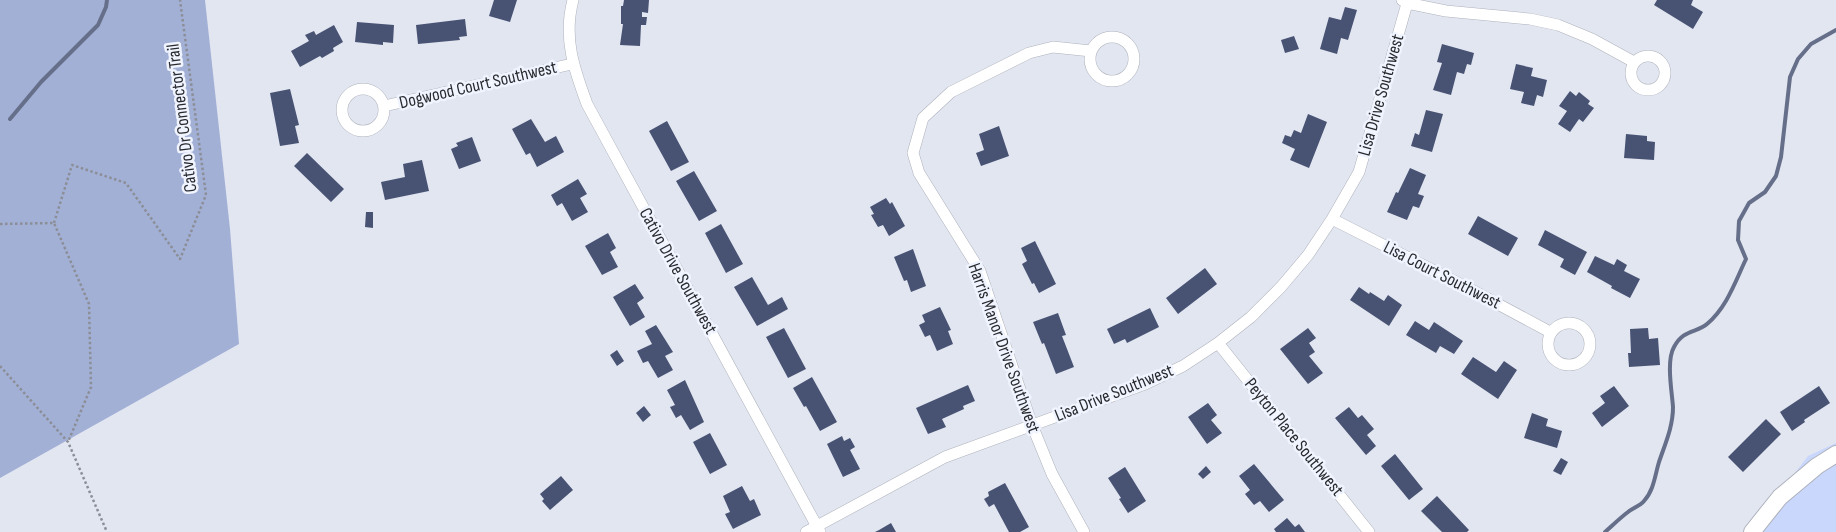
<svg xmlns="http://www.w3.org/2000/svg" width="1836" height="532" viewBox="0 0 1836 532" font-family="'Sofia Sans Condensed',sans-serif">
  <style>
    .green { fill: #cad7fd }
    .forest { fill: #a3b0d6 }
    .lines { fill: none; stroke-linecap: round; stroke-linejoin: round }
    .stream { stroke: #666f89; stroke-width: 4 }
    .building { fill: #485374 }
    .street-casing { stroke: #aeb2bc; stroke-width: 12 }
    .secondary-casing { stroke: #aeb2bc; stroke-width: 18 }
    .path { stroke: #8b8e96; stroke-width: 2.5; stroke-dasharray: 2.5 2.5; stroke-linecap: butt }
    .street { stroke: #fff; stroke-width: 11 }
    .secondary { stroke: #fff; stroke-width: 16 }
    .labels { text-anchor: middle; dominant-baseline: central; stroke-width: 5; stroke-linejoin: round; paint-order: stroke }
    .street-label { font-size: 18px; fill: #282a2e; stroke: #f0f4ff }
  </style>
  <rect width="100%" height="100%" fill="#e2e6f1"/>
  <path class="green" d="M1836,443V532H1749L1808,456Z"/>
  <path class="forest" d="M0,0H205L230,229L239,344L0,478Z"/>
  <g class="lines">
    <path class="stream" d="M10,119L41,82L98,25L106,7L107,0
      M1605,532C1613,525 1620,518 1628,512C1633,508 1640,506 1644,501C1654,490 1655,475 1659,462C1665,444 1673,427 1673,407C1672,392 1666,361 1674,347C1683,329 1697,333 1707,324C1727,307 1735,282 1746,259L1738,240L1739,221L1749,203L1765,192L1776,176L1781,157L1790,77L1798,59L1811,44L1836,30"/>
  </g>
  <path class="building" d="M494,0H517L510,22L489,16Z
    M624,0H649L648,13L642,12V17H647L646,25H641L640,46L620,45L623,24H621V6H623Z
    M1657,0H1693L1691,5L1703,12L1693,29L1654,5Z
    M1345,7L1357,10L1348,40L1341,38L1337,54L1320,49L1329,17L1341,20Z
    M465,19L467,36L459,37L460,40L418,44L416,25Z
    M357,22L394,25L393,43L383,42V45L355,42Z
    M334,25L343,42L333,48L334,51L322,58L320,56L300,67L291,51L309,41L305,35L314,31L316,35Z
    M1294,36L1299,49L1285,53L1281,40Z
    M1442,44L1474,53L1471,65L1467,64L1464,74L1457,72L1451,95L1433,90L1442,63L1437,62Z
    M1516,64L1533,68L1531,76L1547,80L1543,97L1537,95L1534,106L1521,103L1524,92L1510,89Z
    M290,89L299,125L295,126L299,143L280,146L270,93Z
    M1570,91L1576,96L1579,92L1590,101L1588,104L1594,108L1583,122L1579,119L1570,132L1558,124L1567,111L1559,106Z
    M1426,110L1443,114L1432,152L1411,146L1415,133L1419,135Z
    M1308,114L1327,122L1309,168L1290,160L1295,149L1282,143L1285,135L1291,137L1294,130L1301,133Z
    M531,119L545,142L556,136L564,152L537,167L530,153L526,155L512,129Z
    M667,121L689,162L671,171L649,131Z
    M999,126L1009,156L981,166L976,153L984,150L979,134Z
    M1626,134L1647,136V141L1655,142L1654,160L1624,158Z
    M472,137L481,161L459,169L451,149L458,146L456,143Z
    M307,153L344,189L331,202L294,166Z
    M422,160L429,191L385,200L381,182L405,177L403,164Z
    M1410,168L1426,175L1418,194L1424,196L1419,208L1413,206L1407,220L1387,212L1396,192L1398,193Z
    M694,171L717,211L699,221L676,181Z
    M578,179L587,194L580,198L588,212L572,221L562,203L557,206L551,195Z
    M886,198L890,204L892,202L905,226L889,236L883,225L878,227L871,215L874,214L870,207Z
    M366,212H373V228L365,227Z
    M1478,216L1518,238L1508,256L1468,234Z
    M721,224L743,264L726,273L705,233Z
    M1545,230L1587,252L1575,275L1560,267L1564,259L1538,245Z
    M608,233L616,248L610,252L618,267L602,275L585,246Z
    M1035,241L1056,284L1039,293L1034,283L1032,284L1022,264L1027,261L1021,248Z
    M913,249L926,286L911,292L907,280L904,281L894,257Z
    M1595,256L1614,265L1617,259L1627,265L1624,271L1640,279L1630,298L1611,288L1612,286L1587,272Z
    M1205,268L1217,284L1178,314L1166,298Z
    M752,277L768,305L782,297L788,309L757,326L734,287Z
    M635,284L644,298L637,303L645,317L630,326L613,297Z
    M1359,287L1369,294L1370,292L1384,301L1388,295L1402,305L1389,326L1350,300Z
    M940,307L951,330L948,331L953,344L937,351L930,335L925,337L919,325L925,322L922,315Z
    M1150,308L1159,327L1127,343L1125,339L1114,344L1107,329Z
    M1058,313L1066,335L1062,336L1074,367L1056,374L1044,343L1042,344L1033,322Z
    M1415,321L1429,330L1434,322L1463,341L1454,354L1440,346L1436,353L1406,335Z
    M656,325L673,352L665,356L673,370L658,378L648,361L643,363L637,351L652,344L645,331Z
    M784,328L806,369L788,378L766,337Z
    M1308,328L1316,338L1309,343L1315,352L1309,356L1323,373L1308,384L1280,349Z
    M1648,328L1649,339L1658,338L1660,365L1629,367L1628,353H1631L1630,329Z
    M617,350L624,361L617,366L610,355Z
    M1473,357L1496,372L1504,361L1517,370L1498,399L1461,374Z
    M812,377L837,422L820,431L806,406L804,407L793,388Z
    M685,380L704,422L690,430L681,415L676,418L670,407L675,405L667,390Z
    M968,385L975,401L963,406L964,409L942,419L946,427L928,434L916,408Z
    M1614,386L1629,406L1602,427L1592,413L1605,403L1600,396Z
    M1819,386L1830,403L1804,420L1805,422L1792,431L1780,412Z
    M1208,403L1217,415L1211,420L1222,433L1207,444L1188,417Z
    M644,406L651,415L643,422L636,413Z
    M1349,407L1358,418L1362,415L1374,429L1367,435L1376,446L1366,455L1335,418Z
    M1532,413L1548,419L1546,426L1562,431L1557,448L1524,438Z
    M1766,419L1781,434L1743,472L1728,457Z
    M710,433L727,465L710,474L693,442Z
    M842,436L844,441L850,438L855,447L850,450L860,469L843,477L827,444Z
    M1395,454L1423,489L1409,500L1381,466Z
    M1561,458L1568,462L1561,475L1553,471Z
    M1254,464L1284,500L1269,512L1260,501L1254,505L1245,494L1250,490L1239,476Z
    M1206,466L1211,472L1203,479L1198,474Z
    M1125,467L1146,501L1128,513L1119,499L1121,498L1108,478Z
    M561,476L573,490L550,510L542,501L544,499L540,494Z
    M1005,483L1029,527L1020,532H1009L994,504L989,507L984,499L989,496L988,492Z
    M742,486L750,501L754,499L761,515L733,529L725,514L730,512L723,496Z
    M1437,496L1469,530L1467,532H1442L1421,511Z
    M1287,518L1295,527L1299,524L1305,532H1276L1274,529Z
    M891,523L896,532H875L879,530Z"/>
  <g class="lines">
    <defs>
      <path id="street" d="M573,0C563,38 574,69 587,104L820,532
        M1402,0L1407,3L1446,11L1530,19L1558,25L1592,39L1634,62
        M1090 59a22 22 0 1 1 44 0a22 22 0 1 1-44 0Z
        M1631 73a17 17 0 1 1 34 0a17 17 0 1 1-34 0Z
        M342 110a21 21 0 1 1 42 0a21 21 0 1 1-42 0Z
        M384,106L572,64
        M1332,219L1468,288L1550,332
        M1548 344a21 21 0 1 1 42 0a21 21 0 1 1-42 0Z
        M1218,343L1369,532
        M806,532L945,457L1145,384L1183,366L1218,343L1251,317L1281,287L1308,255L1332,219L1359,172L1408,0
        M1084,532L1052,474L1032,425L980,271L919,173L913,153L923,118L951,92L1029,53L1053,47L1091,51"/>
      <path id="secondary" d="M1752,532L1780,497L1817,466L1836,454"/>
    </defs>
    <use href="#street" class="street-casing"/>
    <use href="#secondary" class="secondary-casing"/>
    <path class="path" d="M54,223L72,165L126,183L180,259L206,195L180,0
      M0,224L54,223L89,304L91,387L68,442
      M0,366L68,442L107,532"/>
    <use href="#street" class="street"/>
    <use href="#secondary" class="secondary"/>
  </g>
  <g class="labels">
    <g class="street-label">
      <text transform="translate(478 85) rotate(-13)">Dogwood Court Southwest</text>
      <text transform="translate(1381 95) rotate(-74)">Lisa Drive Southwest</text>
      <text transform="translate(182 118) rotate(-97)">Cativo Dr Connector Trail</text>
      <text transform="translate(678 271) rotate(61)">Cativo Drive Southwest</text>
      <text transform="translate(1442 275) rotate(27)">Lisa Court Southwest</text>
      <text transform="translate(1004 348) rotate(70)">Harris Manor Drive Southwest</text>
      <text transform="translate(1114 393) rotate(-22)">Lisa Drive Southwest</text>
      <text transform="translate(1294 437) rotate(51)">Peyton Place Southwest</text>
    </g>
  </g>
</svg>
